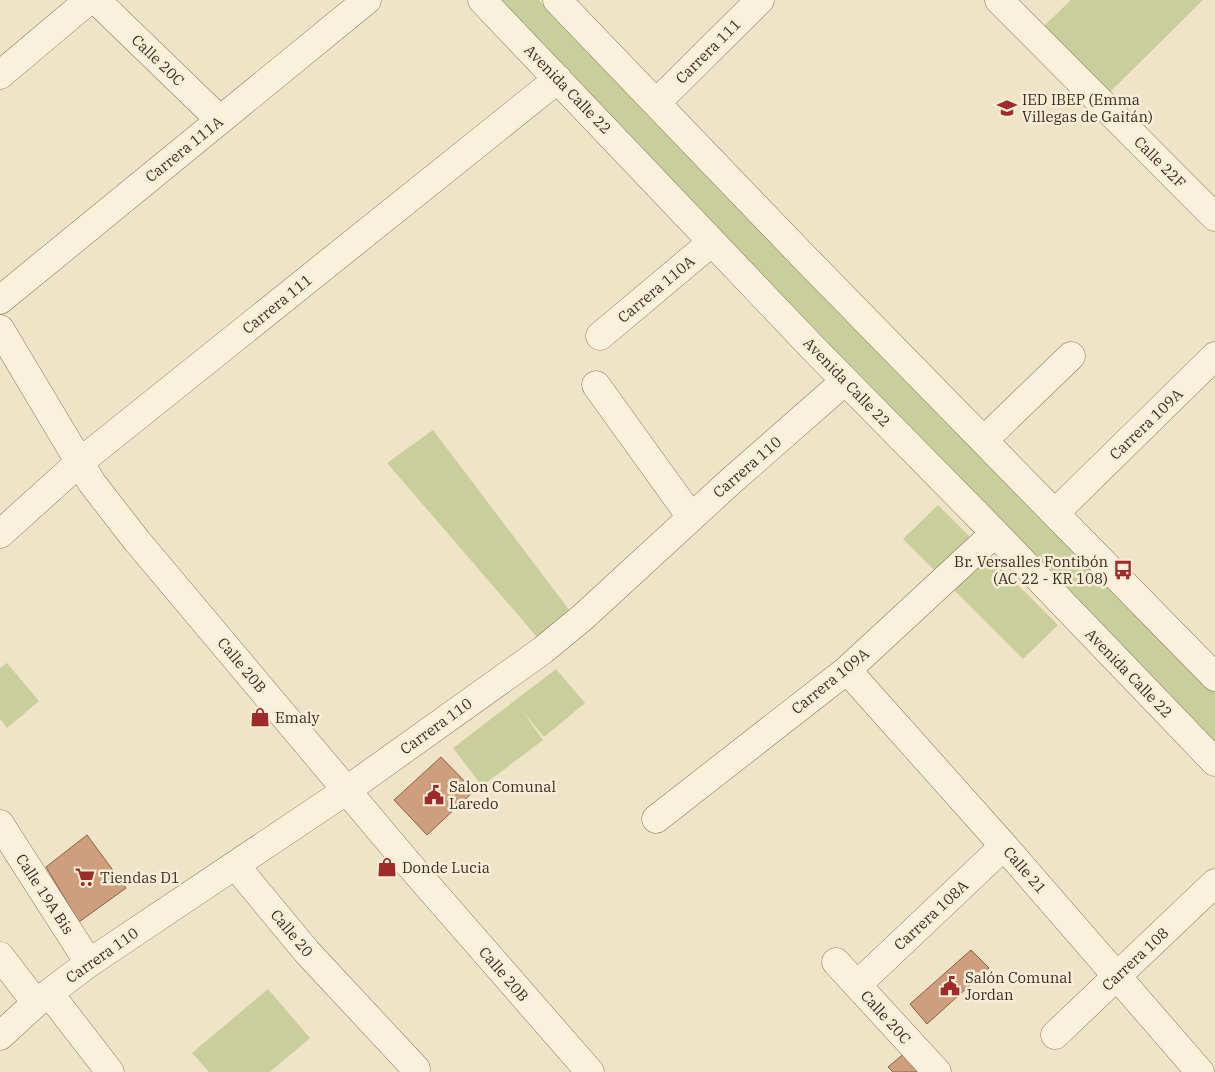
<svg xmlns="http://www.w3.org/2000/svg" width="1215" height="1072" viewBox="0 0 1215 1072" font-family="'IBM Plex Serif',serif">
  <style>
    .green { fill: #c9cf9b }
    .building { fill: #cf9f7d; stroke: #8d5f41 }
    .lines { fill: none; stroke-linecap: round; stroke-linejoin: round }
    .minor-casing { stroke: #8d765c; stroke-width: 29 }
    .minor { stroke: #faf1dc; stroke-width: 28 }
    .labels { text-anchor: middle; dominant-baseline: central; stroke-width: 5; stroke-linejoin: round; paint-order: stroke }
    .street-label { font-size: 15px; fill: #3d2e20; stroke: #f7eed8 }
    .poi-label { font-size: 15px; fill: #3d2e20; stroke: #f7eed8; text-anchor: start }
  </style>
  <rect width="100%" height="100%" fill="#f0e4c8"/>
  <path class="green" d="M496,0H539L1215,691V747Z
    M1071,0H1203L1110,92L1044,26Z
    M433,430L570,611L537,637L387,463Z
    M938,505L1058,625L1023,659L903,539Z
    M7,663L39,701L7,728L0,719V668Z
    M556,669L585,703L544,737L523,712L543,740L482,786L453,748Z
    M268,989L310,1038L270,1072H209L192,1053Z"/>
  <path class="building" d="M441,757L474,791L427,835L394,800Z
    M87,835L126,888L79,922L46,867Z
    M971,950L989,968L927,1024L910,1004Z
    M906,1052L924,1072H893L888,1067Z"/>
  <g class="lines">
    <defs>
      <path id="minor" d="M96,0L220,120
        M482,0L811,346L995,533L1215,762
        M557,0L802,255L1215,677
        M999,0L1215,217
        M0,75L89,0
        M656,103L760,0
        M0,300L367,0
        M0,329L92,483L137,541L406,861L590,1072
        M600,336L712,242
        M596,385L691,517
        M984,440L1071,356
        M1055,513L1215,356
        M0,534L80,462L558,79
        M847,670L1004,846L1200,1072
        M656,819L847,670L995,533
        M0,824L89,963
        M235,865L307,952L416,1069
        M0,956L36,1003
        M836,962L937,1072
        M857,985L1004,846
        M49,993L110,1072
        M1055,1035L1215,883
        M0,1036L36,1003L89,963L347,790L543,650L583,617L731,481L845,381"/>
    </defs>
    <use href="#minor" class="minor-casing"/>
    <use href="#minor" class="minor"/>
  </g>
  <defs>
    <symbol id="school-bare" viewBox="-9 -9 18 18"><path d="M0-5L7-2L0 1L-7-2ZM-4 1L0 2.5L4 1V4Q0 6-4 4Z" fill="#9e2a2b" stroke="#f7eed8" stroke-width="2.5" paint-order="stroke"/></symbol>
    <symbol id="bus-bare" viewBox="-9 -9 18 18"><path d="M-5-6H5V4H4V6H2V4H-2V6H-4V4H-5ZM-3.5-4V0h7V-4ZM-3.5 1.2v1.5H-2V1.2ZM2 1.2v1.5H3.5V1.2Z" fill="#9e2a2b" stroke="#f7eed8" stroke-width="2.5" paint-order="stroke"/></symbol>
    <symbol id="shop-bare" viewBox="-9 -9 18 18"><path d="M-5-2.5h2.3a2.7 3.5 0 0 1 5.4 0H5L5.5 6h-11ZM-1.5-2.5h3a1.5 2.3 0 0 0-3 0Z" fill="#9e2a2b" stroke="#f7eed8" stroke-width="2.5" paint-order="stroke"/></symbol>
    <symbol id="civic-bare" viewBox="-9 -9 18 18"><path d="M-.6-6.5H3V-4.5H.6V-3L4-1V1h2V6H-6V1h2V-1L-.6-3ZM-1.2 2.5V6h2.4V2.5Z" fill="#9e2a2b" stroke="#f7eed8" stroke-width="2.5" paint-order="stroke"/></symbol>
    <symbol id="supermarket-bare" viewBox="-9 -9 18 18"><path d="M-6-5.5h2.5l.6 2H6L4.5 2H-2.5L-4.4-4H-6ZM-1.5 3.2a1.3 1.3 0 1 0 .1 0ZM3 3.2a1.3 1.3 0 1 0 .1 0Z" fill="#9e2a2b" stroke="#f7eed8" stroke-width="2.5" paint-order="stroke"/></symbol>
  </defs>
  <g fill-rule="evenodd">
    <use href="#school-bare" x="993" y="94" width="28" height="28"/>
    <use href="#bus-bare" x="1109" y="556" width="28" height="28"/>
    <use href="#shop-bare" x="246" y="703" width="28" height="28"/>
    <use href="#civic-bare" x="420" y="781" width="28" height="28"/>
    <use href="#shop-bare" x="373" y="853" width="28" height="28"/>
    <use href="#supermarket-bare" x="71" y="863" width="28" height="28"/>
    <use href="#civic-bare" x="936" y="972" width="28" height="28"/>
  </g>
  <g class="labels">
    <g class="street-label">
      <text transform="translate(708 51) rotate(-45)">Carrera 111</text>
      <text transform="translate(158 60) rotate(44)">Calle 20C</text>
      <text transform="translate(568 89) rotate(46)">Avenida Calle 22</text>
      <text transform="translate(184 149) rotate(-39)">Carrera 111A</text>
      <text transform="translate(1160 162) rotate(45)">Calle 22F</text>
      <text transform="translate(656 289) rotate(-40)">Carrera 110A</text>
      <text transform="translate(277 304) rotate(-39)">Carrera 111</text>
      <text transform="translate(847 382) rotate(46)">Avenida Calle 22</text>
      <text transform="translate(1146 424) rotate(-44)">Carrera 109A</text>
      <text transform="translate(747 467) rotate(-41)">Carrera 110</text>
      <text transform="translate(242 665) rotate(50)">Calle 20B</text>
      <text transform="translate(1129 673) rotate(46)">Avenida Calle 22</text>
      <text transform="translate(830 681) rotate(-39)">Carrera 109A</text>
      <text transform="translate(436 726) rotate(-36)">Carrera 110</text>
      <text transform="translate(1025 870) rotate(49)">Calle 21</text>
      <text transform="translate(45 894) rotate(57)">Calle 19A Bis</text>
      <text transform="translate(931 915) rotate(-43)">Carrera 108A</text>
      <text transform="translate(292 933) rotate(50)">Calle 20</text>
      <text transform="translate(102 955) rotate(-35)">Carrera 110</text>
      <text transform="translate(1135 959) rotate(-43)">Carrera 108</text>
      <text transform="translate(504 974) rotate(49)">Calle 20B</text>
      <text transform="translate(886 1017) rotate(48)">Calle 20C</text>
    </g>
    <g class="poi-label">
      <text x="1022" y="99">IED IBEP (Emma<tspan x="1022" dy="17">Villegas de Gaitán)</tspan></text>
      <text x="1108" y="561" text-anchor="end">Br. Versalles Fontibón<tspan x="1108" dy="17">(AC 22 - KR 108)</tspan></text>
      <text x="275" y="717">Emaly</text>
      <text x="449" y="786">Salon Comunal<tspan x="449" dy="17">Laredo</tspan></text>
      <text x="402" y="867">Donde Lucia</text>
      <text x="100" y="877">Tiendas D1</text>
      <text x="965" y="977">Salón Comunal<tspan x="965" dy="17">Jordan</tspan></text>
    </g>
  </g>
</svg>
